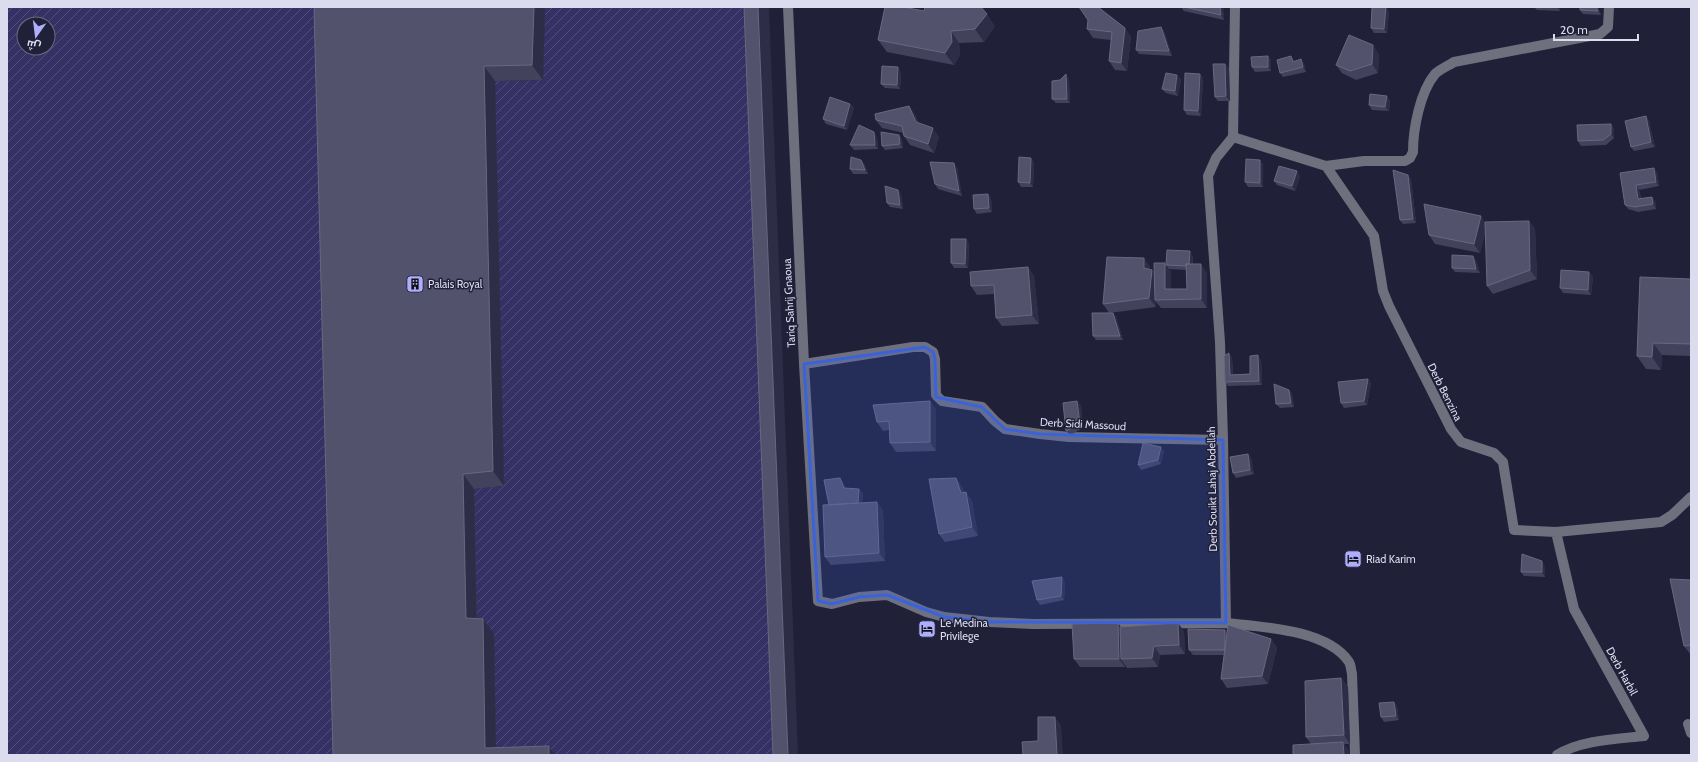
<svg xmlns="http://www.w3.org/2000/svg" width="1698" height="762" viewBox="0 0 1698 762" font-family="Cabin,Cairo,sans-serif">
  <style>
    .garden { fill: url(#garden-furrows); fill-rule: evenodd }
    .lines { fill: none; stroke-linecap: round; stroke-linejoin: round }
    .minor { stroke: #6f707e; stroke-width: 10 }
    .wall { fill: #42425c }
    .shaded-wall { fill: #2d2d47 }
    .building { fill: #52526c; stroke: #686880 }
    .marked { fill: #3a63db; fill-opacity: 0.2; stroke: #3a63db; stroke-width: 3; stroke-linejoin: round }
    .labels { text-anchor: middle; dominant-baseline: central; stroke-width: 3; stroke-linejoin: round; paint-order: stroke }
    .poi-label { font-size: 11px; fill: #dbdcee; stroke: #202039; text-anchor: start }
    .street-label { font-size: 11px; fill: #dbdcee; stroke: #202039 }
  </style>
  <defs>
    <pattern id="garden-furrows" width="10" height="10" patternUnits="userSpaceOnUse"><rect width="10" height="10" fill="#353164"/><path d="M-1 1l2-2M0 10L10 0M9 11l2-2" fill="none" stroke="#524e7a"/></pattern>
  </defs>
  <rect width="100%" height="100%" fill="#202039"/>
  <path class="garden" d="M7,7H324L343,755H7ZM24,24H48V48H24Z
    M545,7H754L783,755H496L494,635L477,633L474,489L504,486L495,81L543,80Z"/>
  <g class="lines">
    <path class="minor" d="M788,7L804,364L818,601L832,604L859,597L887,595L926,612L944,617L989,622L1033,624L1226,623
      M1233,137L1216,158L1208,176L1220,342L1223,440L1226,623C1261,627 1327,629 1349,662C1351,665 1351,670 1352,674L1355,755
      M1233,137L1326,166L1374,236L1383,291L1389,306L1451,429L1461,442L1494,453L1503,462L1514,530L1556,532L1661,522L1672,515L1691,497
      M1233,137L1235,7
      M1326,166L1364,161H1405L1410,158L1413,152C1413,129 1420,92 1435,74C1440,69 1448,66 1454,62L1600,34L1608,27L1609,7
      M804,364L913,347H925L933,352L935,359L936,395L942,401L982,407L995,421L1005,429L1040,434L1069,437L1223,440
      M1556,532L1574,609L1644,736C1617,739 1580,740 1557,755
      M1688,724L1691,733"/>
  </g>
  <path class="wall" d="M314,7H545L543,80L495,81L504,486L474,489L477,619H483L494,634L496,748L549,746L555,755H333Z
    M885,7L995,26L984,42L959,43L960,55L954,65L887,52L878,40Z
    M1181,7H1223L1224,20L1184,11Z
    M1386,7L1389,12L1387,33H1374L1371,28Z
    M1534,7H1560V11L1537,10Z
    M1598,7L1601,15L1583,14L1580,10Z
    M1161,27L1164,31L1172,56L1139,54L1136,50Z
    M1125,28L1131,37L1127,71L1115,70L1109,61L1111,40L1093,38L1087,29Z
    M1379,54L1378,73L1356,80L1342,73L1336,65Z
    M1268,56L1271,60V71L1255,72L1252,67Z
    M1301,59L1304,64L1306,72L1283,77L1280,73L1294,60L1295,61Z
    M1225,64L1229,68L1230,101H1218L1215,97Z
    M901,72L900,89L885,88L881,84Z
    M1200,74L1203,78L1201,116L1187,115L1184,110Z
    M1069,79L1070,103H1056L1052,99Z
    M1181,79L1178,96L1166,93L1162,89Z
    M1390,100L1389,111L1372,110L1369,105Z
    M850,104L854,108L847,130L826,124L823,119Z
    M909,106L915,115L919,123L939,137L934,153L910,145L904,136V133L882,128L876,120Z
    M1646,116L1649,121L1655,147L1634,151L1631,147Z
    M1611,124L1614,129V138L1606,145L1581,146L1578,141Z
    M899,135L902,139L903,148L885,150L882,146Z
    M877,137L878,149L854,150L850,145Z
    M861,160L865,165L868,174H853L850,169Z
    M1034,162L1033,187H1021L1018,182Z
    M1263,164V187H1248L1245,182Z
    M957,168L962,196L938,189L935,184Z
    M1657,172L1659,186L1639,190L1641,198L1652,197L1655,201L1656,209L1638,212L1628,209L1625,205L1620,173Z
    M1408,175L1411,179L1416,223L1403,224L1400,220Z
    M1300,176L1295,191L1277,185L1274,181Z
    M898,190L901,194L903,209L890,207L887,203Z
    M988,194L991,198L992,212L977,214L974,209Z
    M1529,221L1535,229L1537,279L1493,294L1487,286L1486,229L1480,253L1435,244L1429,235L1485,223Z
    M966,239L969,244L968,268H954L951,263Z
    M1193,256V264L1207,273V308H1161L1156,302V307L1109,313L1103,304L1150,266V269L1152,270L1154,273L1165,263L1171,272V289H1187L1186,270L1169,269L1166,265Z
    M1476,260L1480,273L1455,272L1452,268Z
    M1028,267L1034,276L1039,324L1002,326L996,318L994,294L977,295L971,286Z
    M1589,272L1593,277L1591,295L1563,293L1560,288Z
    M1691,279V356L1662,355L1661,370L1646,369L1637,356Z
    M1113,313L1116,317L1123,340H1096L1093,336Z
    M1229,353L1232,358L1233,375L1250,374L1261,360L1262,385L1228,386L1225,382Z
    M1368,379L1371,383L1367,405L1344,408L1341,403Z
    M1289,390L1292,394L1294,407L1280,408L1276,404Z
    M930,401L936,410V451L896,452L890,443L889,430L883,431L877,422Z
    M1077,401L1081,406L1083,428L1070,435L1066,431Z
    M1164,451L1161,464L1141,470L1138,465Z
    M1248,454L1251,458L1254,474L1236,478L1233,473Z
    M956,478L962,487L964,492H966L972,501L978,536L945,542L939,534Z
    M843,482L845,488L863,493L862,503L877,502L883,511L885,561L831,565L825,557L829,505Z
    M1545,566V577L1524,576L1521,572Z
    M1691,580V655L1684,646Z
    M1065,582L1064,600L1040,605L1037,600Z
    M1121,627L1184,631L1185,654L1160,655L1158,667L1127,668L1125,665V667H1080L1074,659Z
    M1227,633L1271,639L1277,648L1268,684L1227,688L1221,679L1224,655H1193L1189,650Z
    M1341,678L1348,687L1350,744H1344L1349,751L1311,744L1306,737Z
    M1397,706L1399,720L1384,722L1381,717Z"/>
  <path class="shaded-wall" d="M534,7H545L543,80L532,65Z
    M758,7H769L798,755H788Z
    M1220,7H1223L1224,20L1221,15Z
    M1386,7L1389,12L1387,33L1384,29Z
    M1557,7H1560V11Z
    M1596,7H1598L1601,15L1598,11Z
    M987,14L995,26L984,42L975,29Z
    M1161,27L1164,31L1172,56L1169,51Z
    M1125,28L1131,37L1127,71L1121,63Z
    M951,31L959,43L960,55L954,65L945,53Z
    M1373,45L1379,54L1378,73L1372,64Z
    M1268,56L1271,60V71L1268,67Z
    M1291,56L1294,60L1296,66L1293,62Z
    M1301,59L1304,64L1306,72L1303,67Z
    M1225,64L1229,68L1230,101L1226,96Z
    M484,66L495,81L504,486L493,471Z
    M898,67L901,72L900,89L897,85Z
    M1066,74L1069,79L1070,103L1067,99Z
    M1200,74L1203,78L1201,116L1198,111Z
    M1177,75L1181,79L1178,96L1175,91Z
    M1387,96L1390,100L1389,111L1385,107Z
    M850,104L854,108L847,130L844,126Z
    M909,106L915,115L922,131L916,122Z
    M1646,116L1649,121L1655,147L1651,142Z
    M1611,124L1614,129V138L1611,134Z
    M933,128L939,137L934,153L928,144Z
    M874,132L877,137L878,149L875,145Z
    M899,135L902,139L903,148L900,144Z
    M1031,158L1034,162L1033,187L1030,183Z
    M861,160L865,165L868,174L865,170Z
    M1260,160L1263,164V187L1260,183Z
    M954,163L957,168L962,196L959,191Z
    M1654,168L1657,172L1659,186L1656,182Z
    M1297,171L1300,176L1295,191L1292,186Z
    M1408,175L1411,179L1416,223L1413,219Z
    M1636,185L1639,190L1641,203L1638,199Z
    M898,190L901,194L903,209L900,205Z
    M988,194L991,198L992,212L989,208Z
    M1652,197L1655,201L1656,209L1653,204Z
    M1481,216L1487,225L1480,253L1474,244Z
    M1529,221L1535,229L1537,279L1530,270Z
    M966,239L969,244L968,268L965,264Z
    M1190,251L1193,256L1192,271L1189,266Z
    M1473,256L1476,260L1480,273L1476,269Z
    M1144,258L1150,266V277L1144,268Z
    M1165,263L1171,272V298L1165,289Z
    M1201,264L1207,273V308L1201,299Z
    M1028,267L1034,276L1039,324L1032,315Z
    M1152,270L1158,278L1155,300L1156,302V307L1149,298Z
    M1589,272L1593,277L1591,295L1588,290Z
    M1113,313L1116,317L1123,340L1120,336Z
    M1653,343L1662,355L1661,370L1652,357Z
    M1229,353L1232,358L1233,380L1230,375Z
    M1258,355L1261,360L1262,385L1259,381Z
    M1368,379L1371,383L1367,405L1364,401Z
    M1289,390L1292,394L1294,407L1291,403Z
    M930,401L936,410V451L930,442Z
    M1077,401L1081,406L1083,428L1080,424Z
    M1161,447L1164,451L1161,464L1158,460Z
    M1248,454L1251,458L1254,474L1250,470Z
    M463,474L474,489L477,633L466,618Z
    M840,478L843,482L847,492L844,488Z
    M956,478L962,487L967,501L961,493Z
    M859,489L863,493L861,508L858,504Z
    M966,492L972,501L978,536L972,527Z
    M877,502L883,511L885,561L879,553Z
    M1542,561L1545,566V577L1542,572Z
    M1062,577L1065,582L1064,600L1061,596Z
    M483,619L494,634L496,755L485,748Z
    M1118,623L1125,632L1121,659L1125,665V667L1119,659Z
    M1178,623L1184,631L1185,654L1179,645Z
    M1225,630L1228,634L1225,650Z
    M1271,639L1277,648L1268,684L1262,676Z
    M1154,646L1160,655L1158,667L1152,658Z
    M1341,678L1348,687L1350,744L1344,735Z
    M1394,702L1397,706L1399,720L1396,716Z
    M1055,717L1061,725L1063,755H1057Z
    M1343,742L1349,751L1350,755H1344Z
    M549,746L555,755H549Z"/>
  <path class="building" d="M314,7H534L532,65L484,66L493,471L463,474L466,618L483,619L485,748L549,746V755H333Z
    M744,7H758L788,755H773Z
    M885,7H903L924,11L925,7H981L987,14L975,29L951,31L952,42L945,53L878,40Z
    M1079,7H1098L1125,28L1121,63L1109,61L1112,32L1087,29L1088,20Z
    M1184,7H1220L1221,15Z
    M1372,7H1386L1384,29L1371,28Z
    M1580,7H1596L1598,11L1580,10Z
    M1161,27L1169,51L1136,50L1138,31Z
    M1349,35L1373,45L1372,64L1350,71L1336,65Z
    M1268,56V67H1252L1251,57Z
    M1291,56L1293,62L1301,59L1303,67L1280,73L1277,60Z
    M1213,64H1225L1226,96L1215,97Z
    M882,66L898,67L897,85L881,84Z
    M1166,73L1177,75L1175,91L1162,89Z
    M1185,73L1200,74L1198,111L1184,110Z
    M1066,74L1067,99H1052V81L1060,80Z
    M1370,94L1387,96L1385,107L1369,105Z
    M830,97L850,104L844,126L823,119Z
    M909,106L916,122L933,128L928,144L904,136L902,126L876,120L875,114Z
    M1646,116L1651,142L1631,147L1625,121Z
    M1611,124V134L1603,140L1578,141L1577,125Z
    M859,125L874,132L875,145H850Z
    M881,132L899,135L900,144L882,146Z
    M851,157L861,160L865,170L850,169Z
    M1019,157L1031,158L1030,183L1018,182Z
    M1246,159L1260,160V183L1245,182Z
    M930,162L954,163L959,191L935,184Z
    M1279,166L1297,171L1292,186L1274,181Z
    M1654,168L1656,182L1636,185L1638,199L1652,197L1653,204L1635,207L1625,205L1620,173Z
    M1393,170L1408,175L1413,219L1400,220Z
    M885,186L898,190L900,205L887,203Z
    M988,194L989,208L974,209L973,195Z
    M1424,204L1481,216L1474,244L1429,235Z
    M1529,221L1530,270L1487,286L1485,222Z
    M951,239H966L965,264L951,263Z
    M1167,250L1190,251L1189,264H1186V266L1166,265Z
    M1452,255L1473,256L1476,269L1452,268Z
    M1107,257L1144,258V268L1152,270L1149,298L1103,304Z
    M1154,263H1165V289H1187L1186,264H1201V299L1155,300Z
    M1028,267L1032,315L996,318L994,285L971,286L970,272Z
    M1561,270L1589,272L1588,290L1560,288Z
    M1640,277L1691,279V344L1653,343L1652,357L1637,356Z
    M1092,313H1113L1120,336H1093Z
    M1229,353L1230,375L1250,374V356L1258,355L1259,381L1225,382L1224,356Z
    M1368,379L1364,401L1341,403L1338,382Z
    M1274,384L1289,390L1291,403L1276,404Z
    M930,401V442L890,443L889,421L877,422L873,405Z
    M1077,401L1080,424L1066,431L1063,403Z
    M1143,443L1161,447L1158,460L1138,465Z
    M1248,454L1250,470L1233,473L1230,457Z
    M840,478L844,488L859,489L858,503L829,505L824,480Z
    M956,478L961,493L966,492L972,527L939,534L929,479Z
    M877,502L879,553L825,557L823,505Z
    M1522,554L1542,561V572H1521Z
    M1062,577L1061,596L1037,600L1032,581Z
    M1670,579L1691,580V645L1684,646Z
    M1118,623L1119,659H1074L1072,624Z
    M1178,623L1179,645L1154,646L1152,658L1121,659L1120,627Z
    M1228,625L1271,639L1262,676L1221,679Z
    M1188,629L1225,630V650H1189Z
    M1341,678L1344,735L1306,737L1305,681Z
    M1394,702L1396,716L1381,717L1379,703Z
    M1038,717H1055L1057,755H1023L1022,742L1038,741Z
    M1343,742L1344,755H1293V745Z"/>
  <path class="marked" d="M925,347L933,352L935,359L936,397L982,407L1005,429L1040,434L1223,440L1226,623L989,622L944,617L887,595L859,597L832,604L818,601L804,364Z"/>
  <defs>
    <symbol id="building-square" viewBox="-11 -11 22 22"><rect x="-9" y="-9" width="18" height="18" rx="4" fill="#aeaefa" stroke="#202039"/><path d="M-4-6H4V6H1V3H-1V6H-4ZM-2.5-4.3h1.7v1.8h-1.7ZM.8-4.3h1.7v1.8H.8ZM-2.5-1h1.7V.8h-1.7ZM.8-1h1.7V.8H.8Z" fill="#111"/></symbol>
    <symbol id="hotel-square" viewBox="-11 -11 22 22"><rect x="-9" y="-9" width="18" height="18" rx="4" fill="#aeaefa" stroke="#202039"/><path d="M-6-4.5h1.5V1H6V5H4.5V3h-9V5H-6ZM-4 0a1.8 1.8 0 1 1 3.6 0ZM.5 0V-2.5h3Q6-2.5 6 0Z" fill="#111"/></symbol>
  </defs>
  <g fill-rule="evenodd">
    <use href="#building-square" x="405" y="274" width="20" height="20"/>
    <use href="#hotel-square" x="1343" y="549" width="20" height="20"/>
    <use href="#hotel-square" x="917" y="619" width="20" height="20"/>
  </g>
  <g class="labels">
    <g class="poi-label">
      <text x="428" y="284">Palais Royal</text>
      <text x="1366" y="559">Riad Karim</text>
      <text x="940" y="623">Le Medina<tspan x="940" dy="13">Privilege</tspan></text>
    </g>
    <g class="street-label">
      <text transform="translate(789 303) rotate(-93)">Tariq Sahrij Gnaoua</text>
      <text transform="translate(1445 392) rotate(63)">Derb Benzina</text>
      <text transform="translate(1083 424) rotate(3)">Derb Sidi Massoud</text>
      <text transform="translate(1212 489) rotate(-91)">Derb Souikt Lahaj Abdellah</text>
      <text transform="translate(1622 671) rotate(61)">Derb Harbil</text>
    </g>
  </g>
  <rect width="1698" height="762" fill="none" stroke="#dbdcee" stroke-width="16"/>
  <g transform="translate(36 36) rotate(194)"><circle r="19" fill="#202039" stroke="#6b6b81"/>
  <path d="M0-3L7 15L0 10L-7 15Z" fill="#aeaefa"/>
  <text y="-6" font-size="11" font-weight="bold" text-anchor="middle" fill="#dbdcee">ش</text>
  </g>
  <path d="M1554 34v6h84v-6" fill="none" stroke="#dbdcee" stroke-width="2"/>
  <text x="1560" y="34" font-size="12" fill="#dbdcee" stroke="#202039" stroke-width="3" paint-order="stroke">20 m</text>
</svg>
